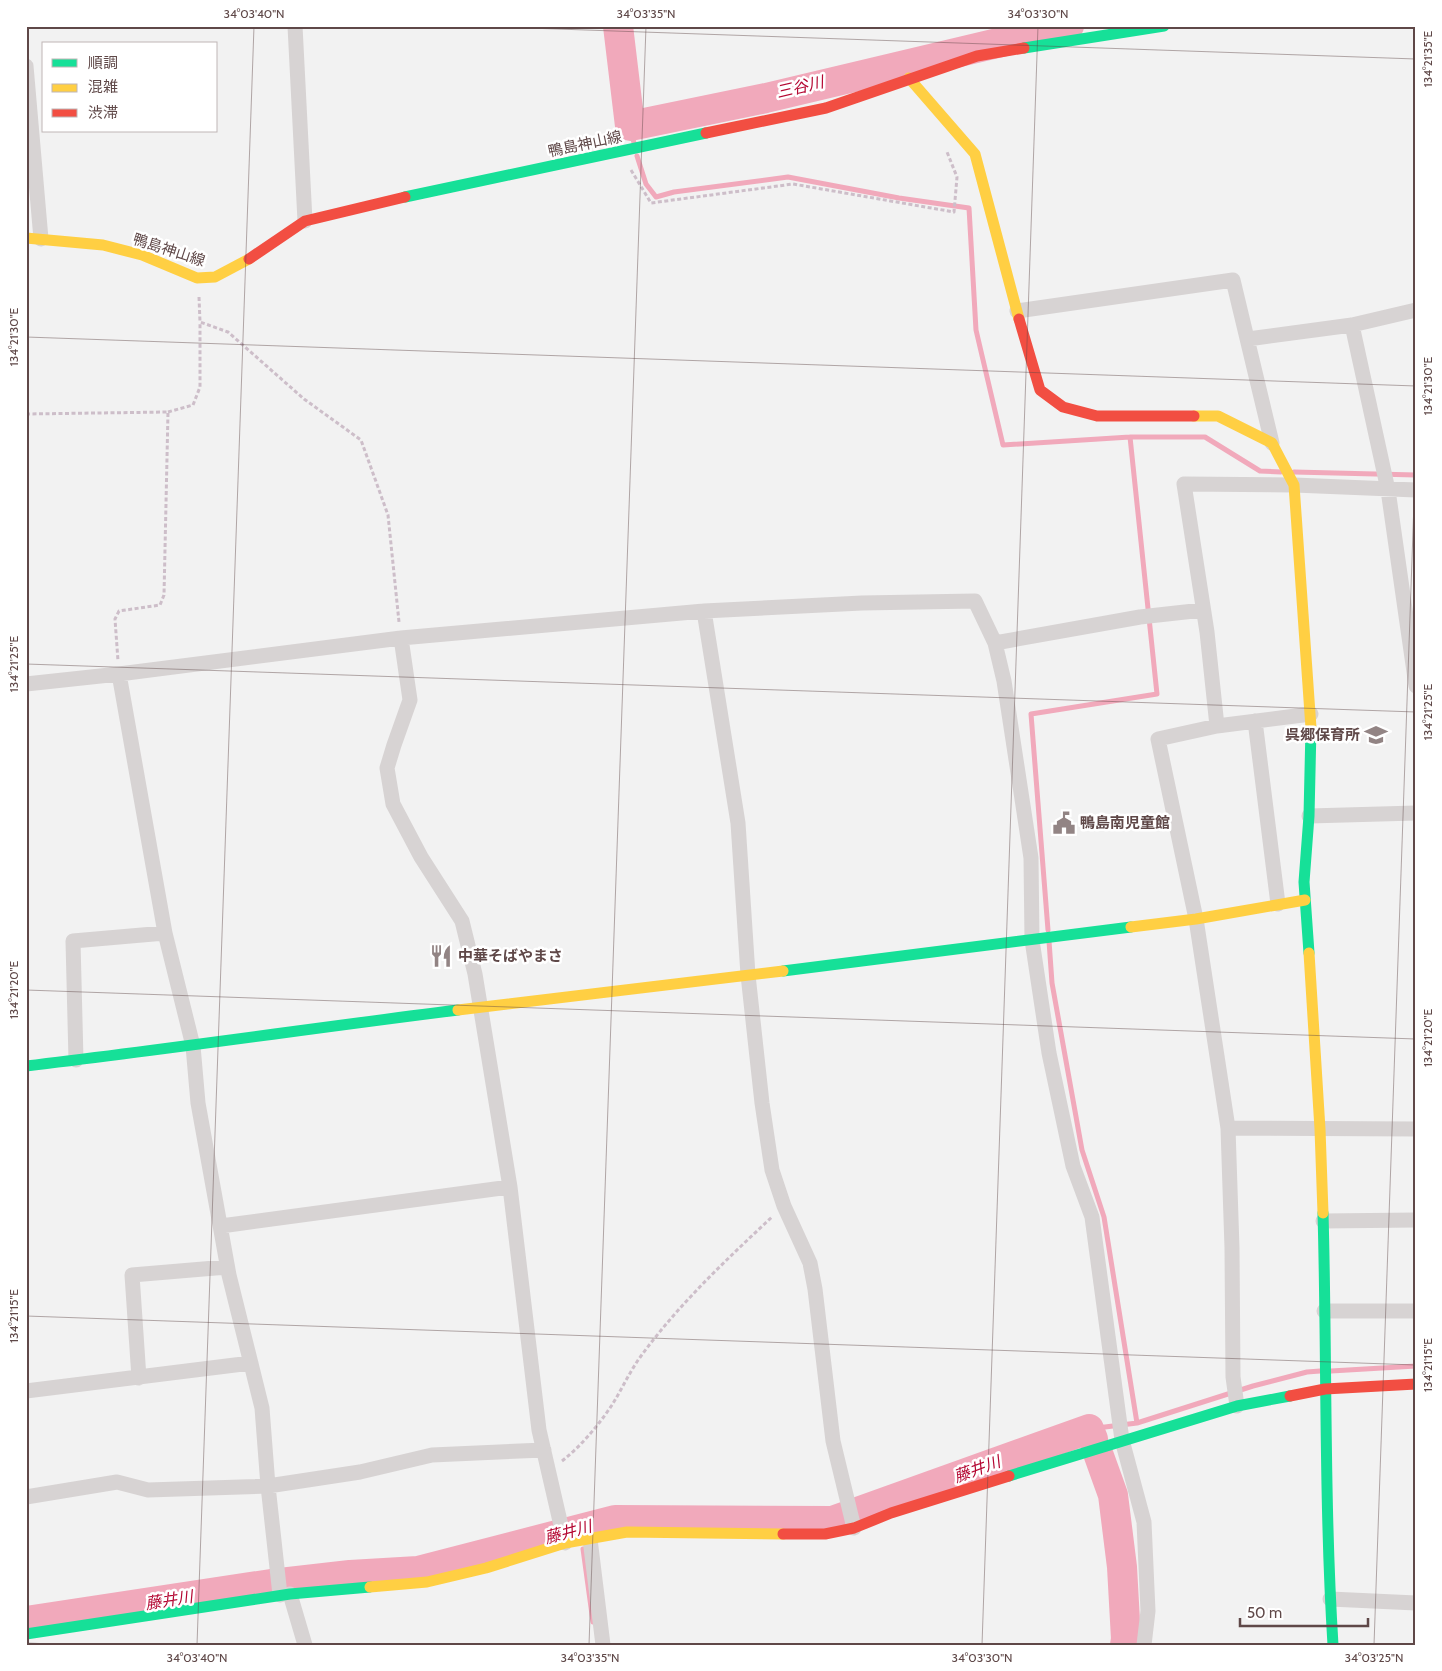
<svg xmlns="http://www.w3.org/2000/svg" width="1442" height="1671" viewBox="0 0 1442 1671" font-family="Cabin,'Noto Sans JP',sans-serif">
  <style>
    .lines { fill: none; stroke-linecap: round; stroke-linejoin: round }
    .stream { stroke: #f1a9bb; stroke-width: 5 }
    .river { stroke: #f1a9bb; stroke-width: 30 }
    .path { stroke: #cdbec9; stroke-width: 3; stroke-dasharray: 4 2.5; stroke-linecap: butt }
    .street { stroke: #d7d3d3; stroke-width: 15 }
    .fast { stroke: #16e098; stroke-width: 11 }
    .slow { stroke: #ffcf43; stroke-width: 11 }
    .jam { stroke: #f24e42; stroke-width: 11 }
    .ticks { fill: none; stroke: #5f4848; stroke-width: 1; stroke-opacity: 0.45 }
    .labels { text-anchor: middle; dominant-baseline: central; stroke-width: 5; stroke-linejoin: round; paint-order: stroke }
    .street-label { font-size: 15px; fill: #5f4848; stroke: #fff }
    .poi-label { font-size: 15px; font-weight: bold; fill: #5f4848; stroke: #fff; text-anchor: start }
    .water-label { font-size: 16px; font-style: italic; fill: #b40631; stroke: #fff }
    .neatline { fill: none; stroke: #5f4848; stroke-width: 2 }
    .ticks-label { font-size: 12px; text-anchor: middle; fill: #5f4848 }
  </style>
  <rect width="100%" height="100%" fill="#f2f2f2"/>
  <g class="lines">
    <path class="stream" d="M630,126L634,143
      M637,156L646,184L656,197L674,192L788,177L899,198L969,208L976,330L1003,445L1130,437H1205L1260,471L1281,472
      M1294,472L1416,475
      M1048,930L1031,714L1157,694L1130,437
      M1049,941L1052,983L1082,1150L1104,1217L1137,1423
      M1331,1371L1416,1366
      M1089,1429L1137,1423L1253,1386L1307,1372L1320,1371
      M583,1549L593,1622"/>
    <path class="river" d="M618,26L630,126L766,98L1069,26
      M1099,1456L1113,1495L1122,1567L1126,1639L1125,1645
      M26,1621L271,1584L350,1575L418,1571L615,1520L832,1521L1089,1429L1093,1439"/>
    <path class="path" d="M631,170L651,203L793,184L954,212L957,177L947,152
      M199,297L200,322L228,332L304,399L361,440L388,515L399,622
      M168,412L193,405L200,387V322
      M26,414L168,412L164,595L160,605L119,611L115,619L118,661
      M562,1461C581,1446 598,1426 612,1405C622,1389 630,1371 641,1356C679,1304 726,1260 773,1216"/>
    <path class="street" d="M295,26L305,221
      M26,66L41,239
      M1017,311L1233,280L1272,443
      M1352,325L1388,490L1416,686
      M1248,339L1352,325L1416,310
      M704,611L738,823L748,975L762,1103L772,1170L784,1206L810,1263L815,1289L833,1441L854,1528
      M401,638L410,700L394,745L387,768L393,804L421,857L462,921L475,974L510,1187L539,1430L565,1543
      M995,643L1140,617L1203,610
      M119,674L165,933L193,1046L198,1103L229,1275L262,1408L268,1486L280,1595
      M26,684L119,674L401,638L704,611L862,603L975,601L995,643L1004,681L1031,858L1032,940L1049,1053L1073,1166L1092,1217L1122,1440L1144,1522L1148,1611L1144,1645
      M1255,721L1278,904
      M1217,726L1207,632L1184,484L1294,485L1416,490
      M1309,816L1416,813
      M76,1060L73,941L165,933
      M1228,1128L1416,1129
      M1323,1221L1416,1220
      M221,1226L510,1187
      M1324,1311H1416
      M139,1378L132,1275L227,1267
      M26,1391L251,1363
      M1237,1406L1233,1377L1232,1248L1228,1128L1196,919L1158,739L1217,726L1311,714
      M26,1497L117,1482L148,1490L268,1486L360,1472L432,1455L544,1450
      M590,1539L603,1645
      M290,1594L305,1645
      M1330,1599L1416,1603"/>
    <path class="fast" d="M1024,48L1164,26
      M405,197L706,133
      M1309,953L1304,882L1309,816L1311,728
      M783,971L1131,927
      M26,1066C170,1049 314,1028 458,1010
      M1323,1213C1327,1357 1324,1501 1333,1645
      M1009,1476L1237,1406L1290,1396
      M26,1634L290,1594L370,1587"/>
    <path class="slow" d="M909,78L975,154L1019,319
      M26,238L103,245L142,255L197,278L215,277L249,259
      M1194,416H1218L1272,443L1294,485L1311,728
      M1131,927L1196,919L1305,900
      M1309,953L1320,1129L1323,1213
      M458,1010L783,971
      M370,1587L427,1582L486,1568L565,1543L627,1532L783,1534"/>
    <path class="jam" d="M706,133L826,108L977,56L1024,48
      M249,259L305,221L405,197
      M1019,319L1040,390L1063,407L1097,416H1194
      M1290,1396L1325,1389L1416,1384
      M783,1534H825L854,1528L891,1513L1009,1476"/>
  </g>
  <path class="ticks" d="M471,26L1416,59M26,337L1416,386M26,664L1416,712M26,990L1416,1039M26,1316L1416,1365M26,1643L81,1645M197,1645L254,26M589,1645L646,26M982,1645L1038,26M1374,1645L1416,445"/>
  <defs>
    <symbol id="school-bare" viewBox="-9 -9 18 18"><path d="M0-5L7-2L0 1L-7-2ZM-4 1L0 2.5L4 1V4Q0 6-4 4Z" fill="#928484" stroke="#fff" stroke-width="2.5" paint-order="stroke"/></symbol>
    <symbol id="civic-bare" viewBox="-9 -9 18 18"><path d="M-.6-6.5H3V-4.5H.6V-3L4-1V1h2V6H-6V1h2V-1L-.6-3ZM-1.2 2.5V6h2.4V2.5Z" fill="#928484" stroke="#fff" stroke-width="2.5" paint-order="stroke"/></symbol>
    <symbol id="restaurant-bare" viewBox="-9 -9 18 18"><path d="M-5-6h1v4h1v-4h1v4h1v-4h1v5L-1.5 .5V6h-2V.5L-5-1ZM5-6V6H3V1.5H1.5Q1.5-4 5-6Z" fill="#928484" stroke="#fff" stroke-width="2.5" paint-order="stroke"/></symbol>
  </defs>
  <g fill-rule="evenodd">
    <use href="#school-bare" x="1360" y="719" width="32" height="32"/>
    <use href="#civic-bare" x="1048" y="807" width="32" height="32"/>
    <use href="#restaurant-bare" x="425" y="940" width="32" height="32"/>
  </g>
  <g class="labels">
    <g class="street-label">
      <text transform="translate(585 144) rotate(-12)">鴨島神山線</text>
      <text transform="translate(169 250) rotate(18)">鴨島神山線</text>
    </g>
    <g class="poi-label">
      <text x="1360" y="735" text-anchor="end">呉郷保育所</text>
      <text x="1080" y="823">鴨島南児童館</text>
      <text x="458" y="956">中華そばやまさ</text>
    </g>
    <g class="water-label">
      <text transform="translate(800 87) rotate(-13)">三谷川</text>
      <text transform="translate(977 1469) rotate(-20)">藤井川</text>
      <text transform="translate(568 1532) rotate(-15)">藤井川</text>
      <text transform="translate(169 1600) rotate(-9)">藤井川</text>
    </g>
  </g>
  <rect width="1442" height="1671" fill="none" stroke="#ffffff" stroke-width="55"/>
  <rect x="42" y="42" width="175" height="90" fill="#ffffff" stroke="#bfb6b6"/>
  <rect x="52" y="59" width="25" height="8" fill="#16e098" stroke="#bfb6b6"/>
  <text x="88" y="68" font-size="15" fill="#5f4848">順調</text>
  <rect x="52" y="84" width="25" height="8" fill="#ffcf43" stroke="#bfb6b6"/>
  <text x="88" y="92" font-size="15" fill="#5f4848">混雑</text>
  <rect x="52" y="109" width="25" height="8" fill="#f24e42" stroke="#bfb6b6"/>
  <text x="88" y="118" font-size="15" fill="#5f4848">渋滞</text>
  <path d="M1240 1618v8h128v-8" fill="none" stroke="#5f4848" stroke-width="2.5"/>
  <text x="1247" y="1618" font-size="15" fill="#5f4848" stroke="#ffffff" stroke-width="4" paint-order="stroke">50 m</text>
  <rect x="28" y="28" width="1386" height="1616" class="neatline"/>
  <g class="ticks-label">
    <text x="254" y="18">34°03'40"N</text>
    <text x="646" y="18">34°03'35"N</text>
    <text x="1038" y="18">34°03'30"N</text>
    <text transform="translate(1428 59) rotate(-90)" y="4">134°21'35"E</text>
    <text transform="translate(14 337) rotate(-90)" y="4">134°21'30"E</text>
    <text transform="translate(1428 386) rotate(-90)" y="4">134°21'30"E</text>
    <text transform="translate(14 664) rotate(-90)" y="4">134°21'25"E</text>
    <text transform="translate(1428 712) rotate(-90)" y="4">134°21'25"E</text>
    <text transform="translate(14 990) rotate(-90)" y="4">134°21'20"E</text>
    <text transform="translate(1428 1038) rotate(-90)" y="4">134°21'20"E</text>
    <text transform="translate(14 1316) rotate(-90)" y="4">134°21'15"E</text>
    <text transform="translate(1428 1365) rotate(-90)" y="4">134°21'15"E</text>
    <text x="197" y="1662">34°03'40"N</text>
    <text x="590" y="1662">34°03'35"N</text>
    <text x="982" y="1662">34°03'30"N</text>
    <text x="1374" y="1662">34°03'25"N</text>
  </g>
</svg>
